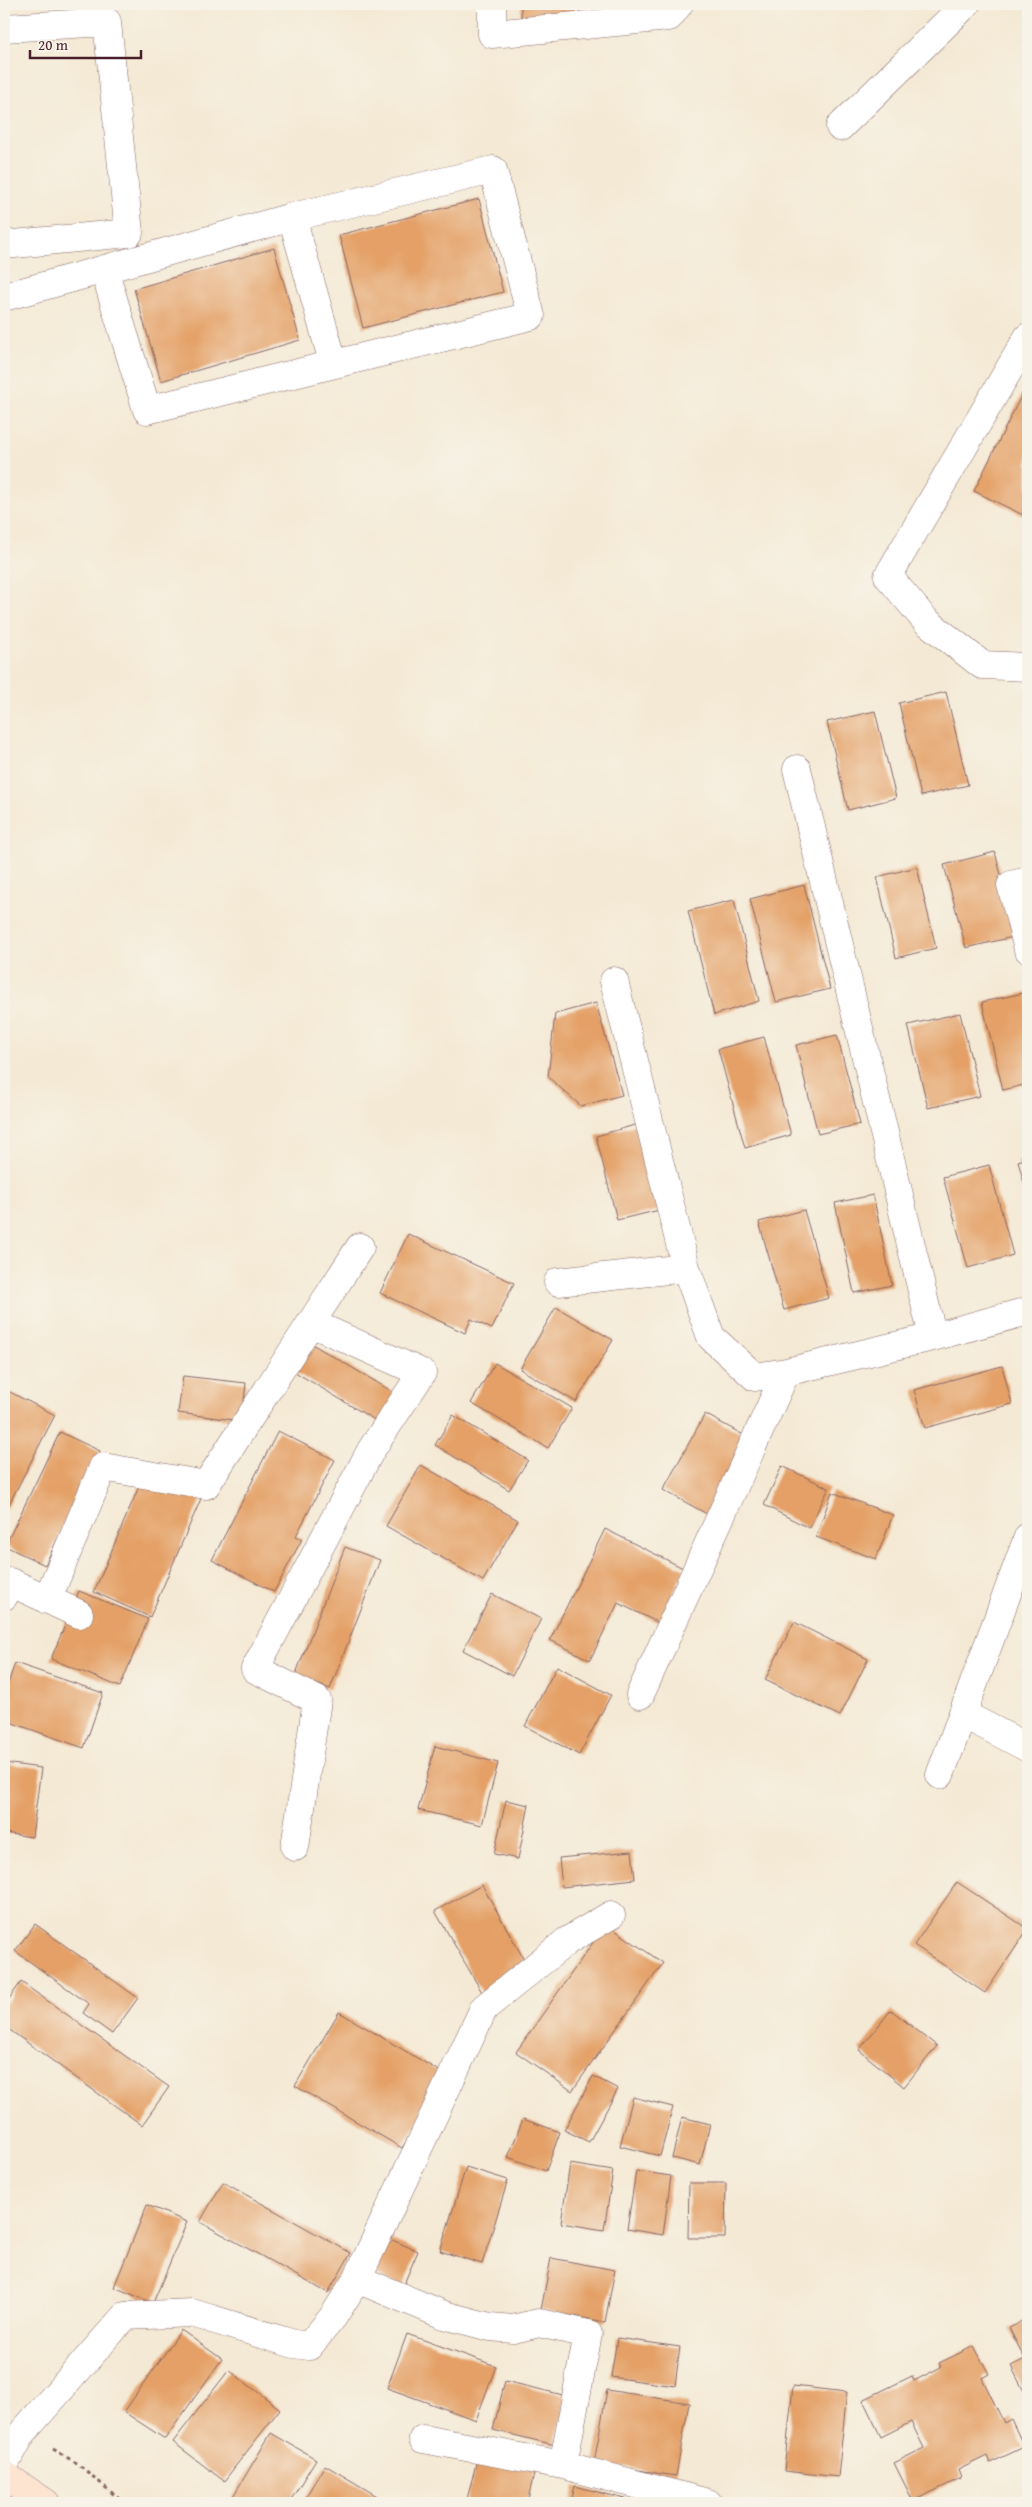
<svg xmlns="http://www.w3.org/2000/svg" width="1032" height="2507" font-family="'Gentium Book Plus',serif">
<style>
.building{fill:#e4a066}
.lines{fill:none;stroke-linecap:round;stroke-linejoin:round}
.minor-casing{stroke:#866666;stroke-width:29}
.secondary-casing{stroke:#866666;stroke-width:29}
.path{stroke:#866666;stroke-width:3;stroke-dasharray:4 4;stroke-linecap:butt}
.minor{stroke:#fff;stroke-width:28}
.secondary{stroke:#fde4d1;stroke-width:28}
</style>
<rect width="100%" height="100%" fill="#f7f3e8"/>
<filter id="ink" filterUnits="userSpaceOnUse"><feTurbulence type="fractalNoise" baseFrequency=".02" numOctaves="2"/><feDisplacementMap in="SourceGraphic" scale="10" xChannelSelector="R" yChannelSelector="G"/><feConvolveMatrix kernelMatrix="1 2 1 2 8 2 1 2 1" color-interpolation-filters="sRGB"/></filter>
<filter id="wash" filterUnits="userSpaceOnUse"><feTurbulence type="fractalNoise" baseFrequency=".0096" numOctaves="4" result="noise"/><feDisplacementMap in="SourceGraphic" scale="20" xChannelSelector="R" yChannelSelector="G"/><feGaussianBlur stdDeviation="1.12" result="paint"/><feColorMatrix in="noise" values="0 0 0 0 0 0 0 0 0 0 0 0 0 0 0 0 0 1.4 0 .05"/><feComposite in="paint" operator="in"/></filter>
<g filter="url(#wash)">
<rect width="100%" height="100%" fill="#f4e9d4"/>
<g id="blocks">
<path class="building" d="M521 4H638L639 15 521 18Z
M479 199 503 292 363 328 339 235Z
M274 248 300 340 161 381 134 289Z
M1028 382V503L1023 515 974 491Z
M946 692 968 785 921 796 899 703Z
M875 711 896 798 848 810 827 722Z
M995 852 1017 936 966 948 944 865Z
M917 867 936 948 896 958 877 877Z
M804 885 830 989 776 1002 750 899Z
M734 900 759 1001 714 1015 688 911Z
M1028 992V1084L1003 1090 982 1002Z
M596 1003 622 1095 581 1106 548 1077 555 1014Z
M960 1013 980 1096 928 1108 908 1025Z
M837 1035 860 1124 818 1134 796 1045Z
M764 1037 791 1135 745 1148 718 1049Z
M642 1123 664 1209 617 1220 596 1136Z
M1028 1158V1198L1018 1161Z
M989 1165 1013 1255 968 1268 943 1177Z
M873 1195 892 1285 854 1293 835 1203Z
M804 1210 829 1298 784 1310 759 1222Z
M408 1234 514 1283 492 1329 471 1319 465 1333 380 1293Z
M556 1307 613 1340 576 1402 520 1369Z
M312 1344 400 1396 383 1425 295 1372Z
M495 1363 572 1408 548 1448 471 1403Z
M1002 1366 1012 1404 925 1428 914 1390Z
M183 1376 246 1383 242 1421 178 1413Z
M4 1389 55 1415 7 1508 4 1507Z
M705 1414 749 1438 707 1514 663 1490Z
M453 1415 528 1460 509 1490 435 1445Z
M278 1431 335 1460 296 1536 302 1539 274 1592 212 1560Z
M60 1432 100 1451 45 1565 5 1546Z
M421 1465 518 1520 483 1581 386 1526Z
M782 1466 829 1488 809 1528 764 1505Z
M143 1477 203 1494 150 1617 94 1592Z
M832 1492 893 1515 876 1559 816 1537Z
M605 1529 685 1569 659 1623 618 1603 590 1660 550 1640Z
M345 1547 380 1560 330 1689 295 1676Z
M79 1591 148 1619 120 1687 51 1659Z
M492 1594 541 1619 512 1676 463 1650Z
M794 1622 868 1659 840 1716 765 1680Z
M15 1663 103 1693 84 1748 4 1720V1696Z
M557 1666 611 1695 579 1755 525 1726Z
M435 1746 498 1763 482 1825 418 1810Z
M4 1763 41 1768 32 1837 4 1833Z
M506 1800 529 1805 518 1859 494 1854Z
M632 1851 635 1879 562 1887 559 1858Z
M957 1882 1028 1929 985 1993 914 1945Z
M482 1885 529 1968 483 1994 435 1911Z
M35 1924 138 1998 112 2034 83 2013 89 2004 15 1951Z
M606 1924 663 1963 572 2091 516 2052Z
M21 1982 169 2087 142 2125 4 2026V2006Z
M891 2010 937 2046 904 2087 859 2050Z
M339 2012 446 2075 402 2148 295 2086Z
M593 2076 618 2089 589 2142 564 2130Z
M633 2097 673 2107 660 2156 620 2146Z
M682 2117 710 2124 700 2165 672 2158Z
M523 2119 560 2132 546 2171 508 2157Z
M570 2164 613 2171 604 2230 561 2223Z
M466 2167 508 2180 482 2264 440 2251Z
M636 2171 671 2176 663 2235 627 2229Z
M223 2182 351 2253 328 2293 200 2222Z
M689 2183H726L725 2238H688Z
M147 2205 187 2222 153 2303 114 2287Z
M385 2237 418 2251 403 2286 370 2272Z
M551 2258 615 2270 605 2322 541 2310Z
M1028 2319V2399L1011 2366 1025 2359 1009 2328Z
M181 2330 222 2359 165 2439 124 2412Z
M407 2334 496 2366 476 2420 387 2388Z
M617 2338 680 2347 675 2386 611 2377Z
M974 2346 989 2374 982 2378 1004 2423 1011 2419 1024 2447 990 2463 987 2456 958 2470 961 2478 913 2501 894 2463 924 2448 911 2422 881 2437 863 2400 912 2376 914 2381 941 2367 939 2363Z
M229 2370 280 2409 224 2481 173 2442Z
M505 2381 567 2396 555 2445 493 2430Z
M793 2386 847 2392 838 2477 784 2471Z
M607 2390 689 2403 676 2476 594 2463Z
M271 2433 316 2459 289 2503H229Z
M479 2452 536 2466 527 2503H466Z
M325 2465 377 2496 372 2503H302Z
M575 2486 641 2503H571Z"/>
</g>
</g>
<g filter="url(#ink)">
<use href="#blocks" fill-opacity="0" stroke="#866666" stroke-width="1"/>
<g class="lines">
<defs>
<path id="minor" d="M492 4V34L669 17 679 4
M4 28 107 22 129 233 4 245
M840 127 966 4
M292 217 333 362
M4 297 292 217 493 170 531 316 147 410 104 269
M1028 337 888 576 926 621 982 665 1028 667
M797 769 933 1337
M1028 881 1011 885 1028 949
M614 981 686 1268
M558 1282 686 1268 711 1337 755 1377 786 1372
M4 1596 10 1582 79 1614
M47 1600 103 1467 206 1485 360 1247
M640 1695 786 1372 933 1337 1028 1311
M963 1714 1028 1748
M940 1775 1028 1537
M295 1847 317 1700 255 1669 371 1450 422 1373 311 1323
M423 2439 563 2465 708 2503
M4 2465 23 2432 125 2316 192 2313 294 2344 309 2346 333 2317 357 2279
M563 2465 588 2334 539 2323 513 2329 490 2327 444 2315 357 2279 484 2008 567 1941 611 1915"/>
<path id="secondary" d="M4 2475 46 2503"/>
</defs>
<use href="#minor" class="minor-casing"/>
<use href="#secondary" class="secondary-casing"/>
<path class="path" d="M53 2449 78 2464 124 2503"/>
<use href="#minor" class="minor"/>
<use href="#secondary" class="secondary"/>
</g>
</g>
<rect width="1032" height="2507" fill="none" stroke="#f7f3e8" stroke-width="20"/>
<path d="M30 50v8h111v-8" fill="none" stroke="#4a1f2b" stroke-width="2.5"/>
<text x="38" y="50" font-size="15" fill="#4a1f2b" stroke="#f7f3e8" stroke-width="4" paint-order="stroke">20 m</text>
</svg>
